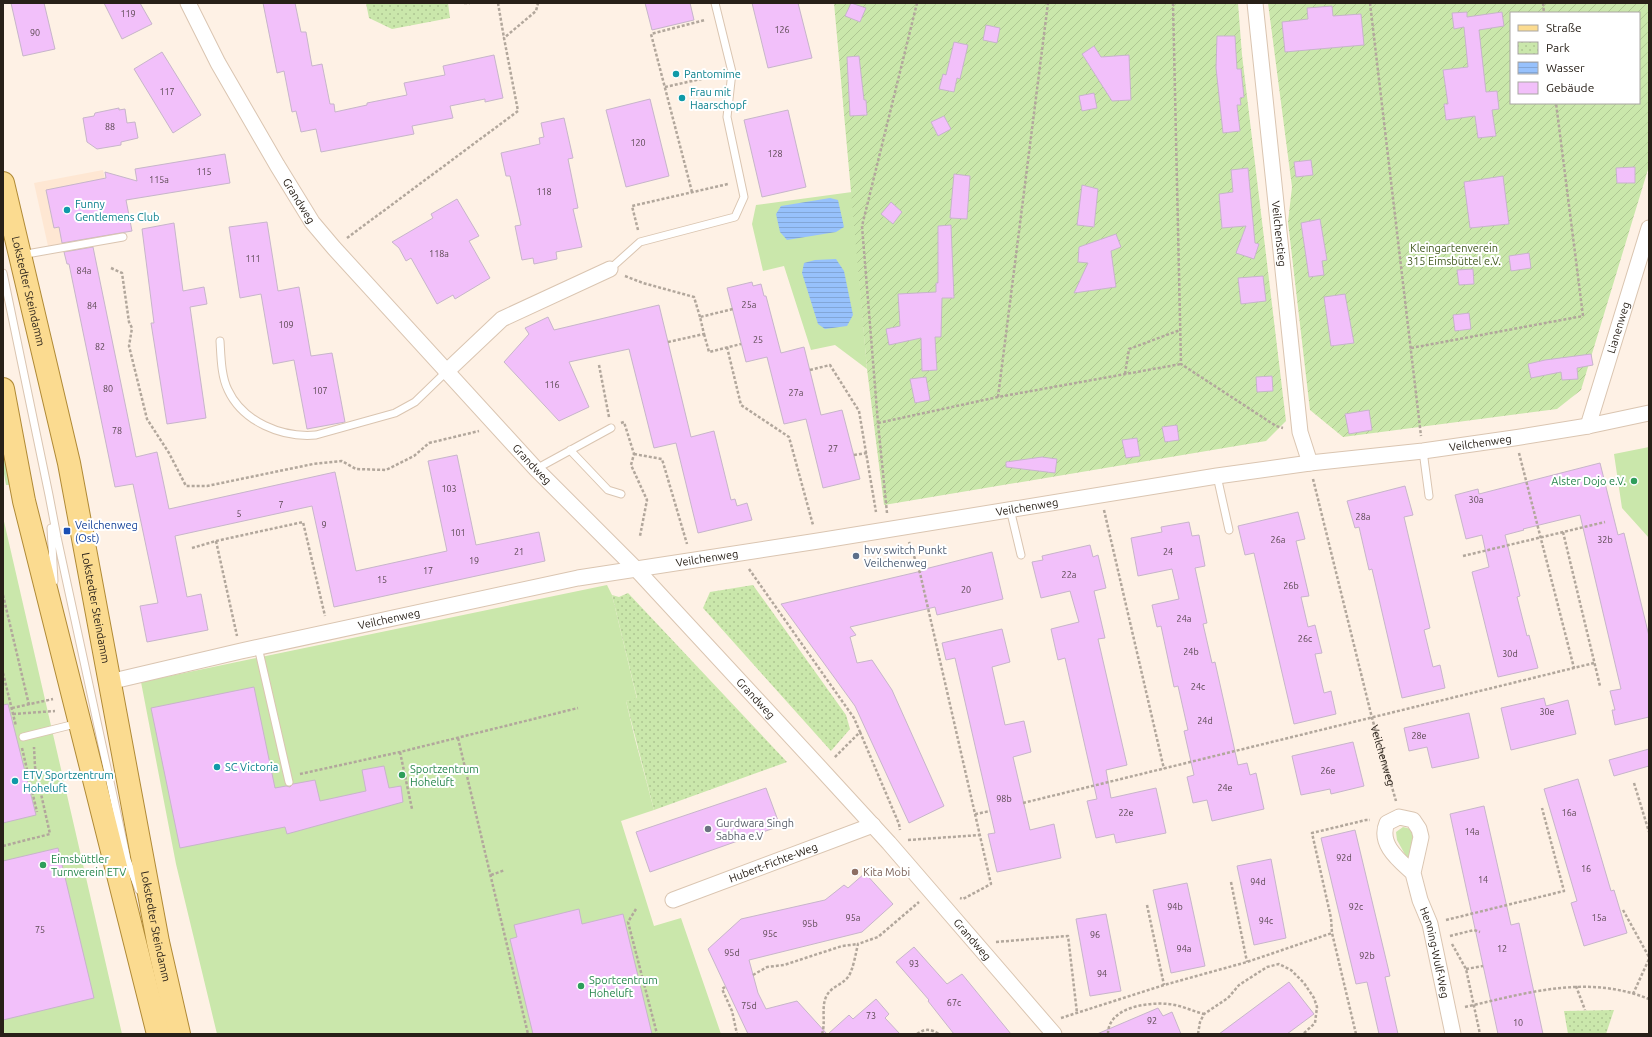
<svg xmlns="http://www.w3.org/2000/svg" width="1652" height="1037" font-family="Ubuntu,sans-serif">
<style>
.built{fill:#fee7d3}
.grass{fill:#cae7ab}
.park{fill:url(#park-dots)}
.garden{fill:url(#garden-furrows);fill-rule:evenodd}
.water{fill:url(#water-rules)}
.building{fill:#f2c0fa;stroke:#c7b5ca}
.lines{fill:none;stroke-linecap:round;stroke-linejoin:round}
.service-casing{stroke:#dac5b1;stroke-width:9}
.minor-casing{stroke:#dac5b1;stroke-width:17}
.primary-casing{stroke:#b08a36;stroke-width:24}
.path{stroke:#b2a79c;stroke-width:2.5;stroke-dasharray:3 2;stroke-linecap:butt}
.service{stroke:#fff;stroke-width:7}
.minor{stroke:#fff;stroke-width:15}
.primary{stroke:#fbdb90;stroke-width:22}
.culture-dot{fill:#0f9aa8;stroke:#fff;stroke-width:1.5}
.leisure-dot{fill:#2e9e5b;stroke:#fff;stroke-width:1.5}
.transit-dot{fill:#1a4fb4;stroke:#fff;stroke-width:1.5}
.service-dot{fill:#5c6f8a;stroke:#fff;stroke-width:1.5}
.worship-dot{fill:#6b7280;stroke:#fff;stroke-width:1.5}
.education-dot{fill:#8d6e63;stroke:#fff;stroke-width:1.5}
.labels{text-anchor:middle;stroke-width:4;stroke-linejoin:round;paint-order:stroke}
.number-label{font-size:9px;fill:#5a4850}
.culture-label{font-size:11px;fill:#0d838f;stroke:#fff;text-anchor:start}
.street-label{font-size:11px;fill:#282018;stroke:#fff}
.park-label{font-size:11px;fill:#445c22;stroke:#fff}
.leisure-label{font-size:11px;fill:#27864d;stroke:#fff;text-anchor:start}
.transit-label{font-size:11px;fill:#164399;stroke:#fff;text-anchor:start}
.service-label{font-size:11px;fill:#4e5e75;stroke:#fff;text-anchor:start}
.worship-label{font-size:11px;fill:#5b616d;stroke:#fff;text-anchor:start}
.education-label{font-size:11px;fill:#785e54;stroke:#fff;text-anchor:start}
</style>
<defs>
<pattern id="park-dots" width="8" height="8" patternUnits="userSpaceOnUse"><rect width="8" height="8" fill="#cae7ab"/><path d="M2 2h.1M6 6h.1" fill="none" stroke="#aec692" stroke-width="1.8" stroke-linecap="round"/></pattern>
<pattern id="garden-furrows" width="10" height="10" patternUnits="userSpaceOnUse"><rect width="10" height="10" fill="#cae7ab"/><path d="M-1 1l2-2M0 10L10 0M9 11l2-2" fill="none" stroke="#aec692"/></pattern>
<pattern id="water-rules" width="6" height="5" patternUnits="userSpaceOnUse"><rect width="6" height="5" fill="#97c1fc"/><path d="M0 2.5h6" fill="none" stroke="#82a6d7"/></pattern>
</defs>
<rect width="100%" height="100%" fill="#fef1e5"/>
<path class="built" d="M103 170 116 234 48 246 34 183Z"/>
<path class="grass" d="M852 192 867 369 835 345 811 350 784 266 763 271 752 224 756 205Z
M3 445 11 485H6L3 468Z
M1649 447V538L1622 508 1614 454Z
M3 517 122 1034H3Z
M607 585 612 595 637 699 626 701 635 739 654 810 621 821 654 926 681 918 721 1034H217L176 864 141 682Z
M1403 827 1411 829 1414 834 1410 858H1407L1397 840 1396 832Z"/>
<path class="park" d="M366 3H448L450 18 392 29 369 18Z
M753 585 846 715 850 729 831 751 703 608 710 592Z
M628 593 787 762 654 810 626 701 637 698 612 595 619 597Z
M1614 1010 1606 1034H1568L1564 1011Z"/>
<path class="garden" d="M834 3H1238L1242 55 1286 421 1266 441 884 505 867 369Z
M1268 3H1649V166L1581 390 1557 409 1343 437 1310 410 1288 222 1292 187ZM1511 13H1639V103H1511Z"/>
<path class="water" d="M830 198 838 200 844 227 836 232 787 240 780 232 776 214 781 206Z
M836 259 844 271 853 315 847 326 825 329 818 324 802 273 804 263 815 260Z"/>
<path class="building" d="M11 3H44L55 49 23 56Z
M104 3H140L152 24 122 39Z
M263 3H295L301 32H306L312 66 322 64 330 104H334L335 112 367 105V103L407 95 404 83 445 75 443 66 494 55 503 98 485 102V99L450 106 453 118 412 126 414 134 321 152 316 129 301 132 296 111 292 112 284 71 277 73Z
M645 3H690L694 20 652 30Z
M752 3H798L812 58 768 68Z
M851 3 866 8 860 22 845 16Z
M1332 6 1333 16 1361 14 1364 45 1285 52 1282 22 1308 19 1307 8Z
M1467 12V17L1502 12 1504 26 1479 30 1486 92 1497 91 1499 109 1492 110 1496 136 1478 138 1475 116 1446 120 1444 104H1448L1443 70 1468 67 1464 27 1454 29 1452 13Z
M986 25 1000 28 997 43 983 40Z
M1217 36H1235L1237 69H1241L1244 97 1240 98 1241 105H1237L1240 131 1223 133 1216 68Z
M954 42 968 45 960 79 957 78 954 92 939 89 943 74 946 75Z
M1094 46 1101 57 1129 55 1131 100 1112 101 1082 54Z
M162 52 201 115 173 133 134 69Z
M859 56 864 100H866L867 115 850 116 847 57Z
M1094 93 1097 108 1082 111 1079 96Z
M650 99 669 176 626 187 606 110Z
M119 108V110L125 109 127 123 135 122 138 138 121 142V145L97 149 87 142 83 118 94 116 95 113Z
M788 110 806 187 762 197 744 120Z
M944 116 951 129 938 136 931 122Z
M564 118 573 158 568 159 578 208 573 209 582 247 556 252 557 259 534 264 533 258 522 260 515 226 521 225 510 176H506L501 153 540 144 539 138 544 137 541 123Z
M225 154 230 183 126 200 132 231 62 243 59 227 54 228 46 190 106 178 105 172 137 181 135 169Z
M1311 160 1313 175 1296 177 1294 162Z
M1635 167V183H1617L1616 168Z
M1248 168 1255 243 1259 244 1254 259 1236 253 1246 226 1222 228 1219 194 1233 192 1231 170Z
M954 174 970 176 967 219 950 218Z
M1503 176 1509 224 1470 228 1464 182Z
M1082 185 1098 189 1094 227 1077 225Z
M457 199 479 236 469 241 490 278 455 299 453 295 437 304 411 258 406 261 399 248 392 242 433 218 431 214Z
M891 202 902 212 893 224 881 214Z
M1320 219 1327 260 1322 261 1324 275 1309 277 1301 223Z
M267 222 278 291 299 287 311 356 332 353 345 422 307 429 294 360 273 364 261 294 240 298 229 227Z
M174 223 183 291 204 287 207 304 190 307 206 418 167 424 151 323H154L142 229Z
M951 225 954 298H942L941 337H935L937 370 922 371 921 338 889 345 886 329 900 326 898 294 936 292V283H938V226Z
M1116 234 1121 247 1111 251 1116 287 1074 293 1088 263 1078 262 1079 247Z
M93 247 136 457 157 452 169 509 335 472 356 571 447 551 428 461 457 455 476 545 539 532 545 561 334 607 312 506 175 536 187 597 201 594 208 630 147 642 140 606 158 603 133 484 115 487 69 264H67L64 252Z
M1529 253 1531 268 1511 271 1509 256Z
M1473 269 1474 284 1459 285 1457 270Z
M1263 276 1266 301 1241 304 1238 278Z
M752 282 753 286 761 284 764 296H766L781 353 804 347 821 415 842 410 860 479 823 488 806 419 784 424 767 357 746 362 727 288Z
M1345 294 1354 343 1331 346 1324 297Z
M659 305 691 437 714 431 731 500 735 499 737 506 747 503 752 520 698 533 676 443 654 448 629 349 569 362 589 407 559 421 504 362 529 334 525 328 548 317 554 330Z
M1469 313 1471 329 1455 331 1453 315Z
M1591 354 1593 365 1577 368 1578 379 1562 380 1561 372 1531 378 1528 364 1545 360Z
M1272 376 1273 391 1257 392 1256 377Z
M926 377 930 400 915 403 910 379Z
M1369 410 1372 430 1349 434 1345 414Z
M1177 425 1179 440 1165 442 1162 427Z
M1137 438 1140 456 1126 458 1122 440Z
M1042 457 1057 459 1055 473 1006 467V462Z
M1600 463 1618 535 1624 533 1649 636V717L1615 725 1612 710H1615L1610 691 1621 689 1580 515 1523 529 1524 530 1505 535 1520 596 1517 597 1527 636 1529 635 1538 668 1498 677 1472 572 1489 567 1482 535 1466 539 1455 495 1478 489 1479 494Z
M1405 486 1413 515 1404 517 1430 628 1424 630 1433 667 1440 665 1445 688 1402 698 1372 569 1369 570 1359 527 1355 528 1347 501Z
M1298 512 1305 539 1296 541 1309 596 1301 597 1308 627 1315 625 1322 653 1315 654 1324 693 1331 691 1336 714 1294 724 1254 553 1245 555 1238 526Z
M1189 522 1192 536 1199 535 1205 566 1195 568 1207 623 1203 624 1212 663 1215 662 1238 765 1247 763 1250 775 1256 773 1264 809 1212 821 1207 800 1193 803 1187 777 1194 775 1184 731 1188 730 1178 686 1174 687 1161 626 1157 627 1152 605 1179 599 1172 569 1138 576 1131 538 1162 532 1161 527Z
M1090 545 1093 557 1098 555 1106 588 1094 591 1105 638 1098 639 1127 765 1106 770 1111 798 1156 788 1166 833 1116 843 1114 834 1096 838 1087 801 1097 799 1065 658 1058 660 1051 629 1079 622 1070 591 1041 598 1032 562 1043 560 1042 556Z
M992 552 1003 599 937 615 935 607 850 627 856 635 850 637 857 663 872 660 892 690 944 806 909 823 855 706 781 604 926 570 925 569Z
M1002 629 1010 662 992 667 1005 725 1024 721 1031 752 1013 757 1030 830 1054 824 1061 858 997 872 988 834 995 833 955 658 946 660 942 643Z
M254 687 275 788 286 786 290 787 293 784 315 780 320 801 366 791 362 770 384 766 389 788 401 786 403 802 287 834 285 827 180 848 151 708Z
M1544 698 1546 706 1568 700 1576 734 1511 750 1501 708Z
M8 704 36 815 3 823V705Z
M1469 713 1479 758 1432 768 1427 747 1409 751 1404 728Z
M1353 742 1364 786 1331 794 1330 789 1301 795 1292 756Z
M1649 749V766L1614 776 1609 760Z
M1578 779 1611 891 1614 890 1627 933 1584 946 1571 903 1577 901 1544 789Z
M766 788 780 826 650 872 636 832Z
M1484 806 1511 925 1519 923 1543 1034H1498L1450 814Z
M1355 830 1390 976 1385 977 1398 1034H1379L1367 982 1356 984 1321 838Z
M58 848 94 998 3 1020V861Z
M1271 859 1286 938 1254 945 1237 866Z
M865 873 893 904 862 932 749 960 758 993 766 1009 797 1001 827 1034H748L708 949 741 919 825 900 844 885 848 888Z
M1187 883 1205 966 1171 973 1153 890Z
M579 909 582 924 623 914 652 1034H533L510 939 517 937 514 925Z
M1106 914 1121 991 1090 996 1076 919Z
M914 947 947 984 962 974 1011 1034H954L928 1001 929 1000 896 962Z
M1289 982 1314 1014 1287 1034H1219Z
M876 999 889 1014 885 1018 900 1034H828L849 1015 853 1019Z
M1158 1008 1163 1016 1172 1012 1181 1034H1097Z"/>
<g class="lines">
<defs>
<path id="service" d="M21 255 123 237
M610 269 640 242 735 217 744 197 727 117 732 72 715 3
M3 273 49 495 57 537 127 860 139 890
M220 341C221 356 221 376 228 390 243 422 282 438 316 435L395 413 415 402 446 372
M570 450 608 490 621 494
M1423 451 1429 496
M536 469 611 428
M1217 476 1229 530
M1010 509 1021 555
M51 528 54 581
M258 647 289 782
M23 737 79 723"/>
<g id="minor">
<path id="s2" d="M188 3 218 63 277 165 312 222 334 248 536 469 637 570 822 770 889 843 1054 1034"/>
<path id="s3" d="M1255 3 1300 432 1310 463"/>
<path d="M446 372 502 319 610 269"/>
<path id="s4" d="M1588 426 1649 228"/>
<path id="s5" d="M109 682 241 651 578 578 818 541 1217 476 1310 463 1423 451 1514 438 1588 426 1649 413"/>
<path id="s6" d="M1413 873C1399 860 1378 844 1387 823L1399 817 1413 820 1419 829 1421 837 1413 873 1420 900 1430 924 1453 1034"/>
<path id="s7" d="M673 900 873 825"/>
</g>
<g id="primary">
<path id="s8" d="M3 183 69 463 158 942 179 1034"/>
<path d="M3 389 24 501 158 1034"/>
</g>
</defs>
<use href="#service" class="service-casing"/>
<use href="#minor" class="minor-casing"/>
<use href="#primary" class="primary-casing"/>
<g class="path">
<path d="M464 3H470"/>
<path d="M498 3 504 38"/>
<path d="M1173 3 1181 364 1276 426 1283 428"/>
<path d="M1370 3 1421 436"/>
<path d="M1543 3 1544 13"/>
<path d="M665 87 719 75"/>
<path d="M692 192 651 34 705 20"/>
<path d="M638 230 632 206 728 184"/>
<path d="M347 238 518 111 504 38 536 11 538 3"/>
<path d="M111 268 122 273 129 322 132 328 129 346 147 419 169 453 186 486H207L313 464 342 461 356 469 386 470 414 456 429 443 479 431"/>
<path d="M625 276 643 283 694 297 700 317"/>
<path d="M704 334 709 352 741 344"/>
<path d="M668 342 704 334 700 317 733 309"/>
<path d="M727 347 741 405 789 437 813 525"/>
<path d="M1411 348 1583 316 1556 103"/>
<path d="M599 365 609 417"/>
<path d="M810 370 830 365 859 411 876 512"/>
<path d="M1125 374 1129 349 1180 330"/>
<path d="M998 397 1048 3"/>
<path d="M621 423 624 422 634 454 631 465 647 500 640 536"/>
<path d="M878 423 998 397 1181 364"/>
<path d="M1519 453 1574 668"/>
<path d="M634 454 662 459 687 544"/>
<path d="M854 455 867 453"/>
<path id="s1" d="M1313 479 1372 718 1396 801"/>
<path d="M1104 510 1164 769"/>
<path d="M887 513 878 423 862 226 917 3"/>
<path d="M1563 532 1600 686"/>
<path d="M216 541 237 636"/>
<path d="M909 542 920 573 991 884 963 899 960 898"/>
<path d="M192 548 216 541 303 522 325 616"/>
<path d="M1463 556 1605 522"/>
<path d="M749 569 854 718 860 732 834 758"/>
<path d="M3 595 29 705"/>
<path d="M3 673 16 726"/>
<path d="M12 708 53 699"/>
<path d="M13 714 55 711"/>
<path d="M860 732 899 824 900 830"/>
<path d="M458 738 528 1034"/>
<path d="M22 748 37 812"/>
<path d="M400 752 412 809"/>
<path d="M300 774 400 752 578 708"/>
<path d="M1634 783 1649 832"/>
<path d="M1023 803 1594 663"/>
<path d="M976 815V814L990 811"/>
<path d="M908 840 980 835"/>
<path d="M3 846 50 834 35 767 34 747"/>
<path d="M491 875 505 870"/>
<path d="M1231 882 1247 962"/>
<path d="M1147 905 1164 985"/>
<path d="M636 909 628 922 657 1034"/>
<path d="M1623 910 1649 957"/>
<path d="M1446 920 1564 891 1542 808"/>
<path d="M1450 936 1474 930 1480 932"/>
<path d="M996 942 1068 936 1077 1013"/>
<path d="M1452 944 1466 969 1480 1034"/>
<path d="M1466 969 1483 966"/>
<path d="M753 975 767 967 784 965 842 946 858 944"/>
<path d="M1576 986 1585 1010"/>
<path d="M725 987 722 989 732 1011 737 1034"/>
<path d="M1633 994 1649 959"/>
<path d="M1465 1007C1527 993 1587 974 1649 999"/>
<path d="M1061 1018 1164 985 1247 962 1332 933"/>
<path d="M822 1034C826 1023 821 1008 826 997 831 986 841 986 848 977 853 971 856 952 858 944L878 937 919 902"/>
<path d="M917 1034C925 1028 931 1029 939 1034"/>
<path d="M1108 1034C1108 1007 1148 1002 1168 1004 1181 1005 1192 1011 1204 1014"/>
<path d="M1198 1034 1200 1022 1204 1014 1228 998 1239 985 1267 967 1279 964 1291 970 1304 983 1314 998 1317 1007 1315 1023 1303 1034"/>
<path d="M1356 1034 1332 933 1331 918 1312 833 1366 820H1370"/>
</g>
<use href="#service" class="service"/>
<use href="#minor" class="minor"/>
<use href="#primary" class="primary"/>
</g>
<g class="culture-dot">
<circle cx="676" cy="74" r="4"/>
<circle cx="682" cy="98" r="4"/>
<circle cx="67" cy="210" r="4"/>
<circle cx="217" cy="767" r="4"/>
<circle cx="15" cy="781" r="4"/>
</g>
<g class="leisure-dot">
<circle cx="1634" cy="481" r="4"/>
<circle cx="402" cy="775" r="4"/>
<circle cx="43" cy="865" r="4"/>
<circle cx="581" cy="986" r="4"/>
</g>
<rect class="transit-dot" x="63" y="527" width="8" height="8" rx="2"/>
<circle class="service-dot" cx="856" cy="556" r="4"/>
<circle class="worship-dot" cx="708" cy="829" r="4"/>
<circle class="education-dot" cx="855" cy="872" r="4"/>
<g class="labels">
<g class="number-label">
<text x="128" y="17">119</text>
<text x="782" y="33">126</text>
<text x="35" y="36">90</text>
<text x="167" y="95">117</text>
<text x="110" y="130">88</text>
<text x="638" y="146">120</text>
<text x="775" y="157">128</text>
<text x="204" y="175">115</text>
<text x="159" y="183">115a</text>
<text x="544" y="195">118</text>
<text x="439" y="257">118a</text>
<text x="253" y="262">111</text>
<text x="84" y="274">84a</text>
<text x="749" y="308">25a</text>
<text x="92" y="309">84</text>
<text x="286" y="328">109</text>
<text x="758" y="343">25</text>
<text x="100" y="350">82</text>
<text x="552" y="388">116</text>
<text x="108" y="392">80</text>
<text x="320" y="394">107</text>
<text x="796" y="396">27a</text>
<text x="117" y="434">78</text>
<text x="833" y="452">27</text>
<text x="449" y="492">103</text>
<text x="1476" y="503">30a</text>
<text x="281" y="508">7</text>
<text x="239" y="517">5</text>
<text x="1363" y="520">28a</text>
<text x="324" y="528">9</text>
<text x="458" y="536">101</text>
<text x="1278" y="543">26a</text>
<text x="1605" y="543">32b</text>
<text x="519" y="555">21</text>
<text x="1168" y="555">24</text>
<text x="474" y="564">19</text>
<text x="428" y="574">17</text>
<text x="1069" y="578">22a</text>
<text x="382" y="583">15</text>
<text x="1291" y="589">26b</text>
<text x="966" y="593">20</text>
<text x="1184" y="622">24a</text>
<text x="1305" y="642">26c</text>
<text x="1191" y="655">24b</text>
<text x="1510" y="657">30d</text>
<text x="1198" y="690">24c</text>
<text x="1547" y="715">30e</text>
<text x="1205" y="724">24d</text>
<text x="1419" y="739">28e</text>
<text x="1328" y="774">26e</text>
<text x="1225" y="791">24e</text>
<text x="1004" y="802">98b</text>
<text x="1126" y="816">22e</text>
<text x="1569" y="816">16a</text>
<text x="1472" y="835">14a</text>
<text x="1344" y="861">92d</text>
<text x="1586" y="872">16</text>
<text x="1483" y="883">14</text>
<text x="1258" y="885">94d</text>
<text x="1175" y="910">94b</text>
<text x="1356" y="910">92c</text>
<text x="853" y="921">95a</text>
<text x="1599" y="921">15a</text>
<text x="1266" y="924">94c</text>
<text x="810" y="927">95b</text>
<text x="40" y="933">75</text>
<text x="770" y="937">95c</text>
<text x="1095" y="938">96</text>
<text x="1184" y="952">94a</text>
<text x="1502" y="952">12</text>
<text x="732" y="956">95d</text>
<text x="1367" y="959">92b</text>
<text x="914" y="967">93</text>
<text x="1102" y="977">94</text>
<text x="954" y="1006">67c</text>
<text x="749" y="1009">75d</text>
<text x="871" y="1019">73</text>
<text x="1152" y="1024">92</text>
<text x="1518" y="1026">10</text>
</g>
<g class="culture-label">
<text x="684" y="78">Pantomime</text>
<text x="690" y="96">Frau mit<tspan x="690" dy="13">Haarschopf</tspan></text>
<text x="75" y="208">Funny<tspan x="75" dy="13">Gentlemens Club</tspan></text>
<text x="225" y="771">SC Victoria</text>
<text x="23" y="779">ETV Sportzentrum<tspan x="23" dy="13">Hoheluft</tspan></text>
</g>
<g class="street-label">
<text dy="4" stroke="none"><textPath href="#s2" startOffset="227">Grandweg</textPath></text>
<text dy="4" stroke="none"><textPath href="#s3" startOffset="232">Veilchenstieg</textPath></text>
<text dy="4" stroke="none"><textPath href="#s8" startOffset="111">Lokstedter Steindamm</textPath></text>
<text dy="4" stroke="none"><textPath href="#s4" startOffset="103">Lianenweg</textPath></text>
<text dy="4" stroke="none"><textPath href="#s5" startOffset="1393">Veilchenweg</textPath></text>
<text dy="4" stroke="none"><textPath href="#s2" startOffset="579">Grandweg</textPath></text>
<text dy="4" stroke="none"><textPath href="#s5" startOffset="935">Veilchenweg</textPath></text>
<text dy="4" stroke="none"><textPath href="#s5" startOffset="611">Veilchenweg</textPath></text>
<text dy="4" stroke="none"><textPath href="#s8" startOffset="435">Lokstedter Steindamm</textPath></text>
<text dy="4" stroke="none"><textPath href="#s5" startOffset="287">Veilchenweg</textPath></text>
<text dy="4" stroke="none"><textPath href="#s2" startOffset="903">Grandweg</textPath></text>
<text dy="4" stroke="none"><textPath href="#s1" startOffset="285">Veilchenweg</textPath></text>
<text dy="4" stroke="none"><textPath href="#s7" startOffset="107">Hubert-Fichte-Weg</textPath></text>
<text dy="4" stroke="none"><textPath href="#s8" startOffset="759">Lokstedter Steindamm</textPath></text>
<text dy="4" stroke="none"><textPath href="#s2" startOffset="1227">Grandweg</textPath></text>
<text dy="4" stroke="none"><textPath href="#s6" startOffset="227">Henning-Wulf-Weg</textPath></text>
</g>
<g class="park-label">
<text x="1454" y="252">Kleingartenverein<tspan x="1454" dy="13">315 Eimsbüttel e.V.</tspan></text>
</g>
<g class="leisure-label">
<text x="1626" y="485" text-anchor="end">Alster Dojo e.V.</text>
<text x="410" y="773">Sportzentrum<tspan x="410" dy="13">Hoheluft</tspan></text>
<text x="51" y="863">Eimsbüttler<tspan x="51" dy="13">Turnverein ETV</tspan></text>
<text x="589" y="984">Sportcentrum<tspan x="589" dy="13">Hoheluft</tspan></text>
</g>
<g class="transit-label">
<text x="75" y="529">Veilchenweg<tspan x="75" dy="13">(Ost)</tspan></text>
</g>
<g class="service-label">
<text x="864" y="554">hvv switch Punkt<tspan x="864" dy="13">Veilchenweg</tspan></text>
</g>
<g class="worship-label">
<text x="716" y="827">Gurdwara Singh<tspan x="716" dy="13">Sabha e.V</tspan></text>
</g>
<g class="education-label">
<text x="863" y="876">Kita Mobi</text>
</g>
</g>
<rect width="1652" height="1037" fill="none" stroke="#282018" stroke-width="8"/>
<rect x="1510" y="12" width="130" height="92" fill="#ffffff" stroke="#a9a6a3"/>
<rect x="1518" y="25" width="20" height="6" fill="#fbdb90" stroke="#a9a6a3"/>
<text x="1546" y="32" font-size="12" fill="#282018">Straße</text>
<rect x="1518" y="42" width="20" height="12" fill="url(#park-dots)" stroke="#a9a6a3"/>
<text x="1546" y="52" font-size="12" fill="#282018">Park</text>
<rect x="1518" y="62" width="20" height="12" fill="url(#water-rules)" stroke="#a9a6a3"/>
<text x="1546" y="72" font-size="12" fill="#282018">Wasser</text>
<rect x="1518" y="82" width="20" height="12" fill="#f2c0fa" stroke="#a9a6a3"/>
<text x="1546" y="92" font-size="12" fill="#282018">Gebäude</text>
</svg>
